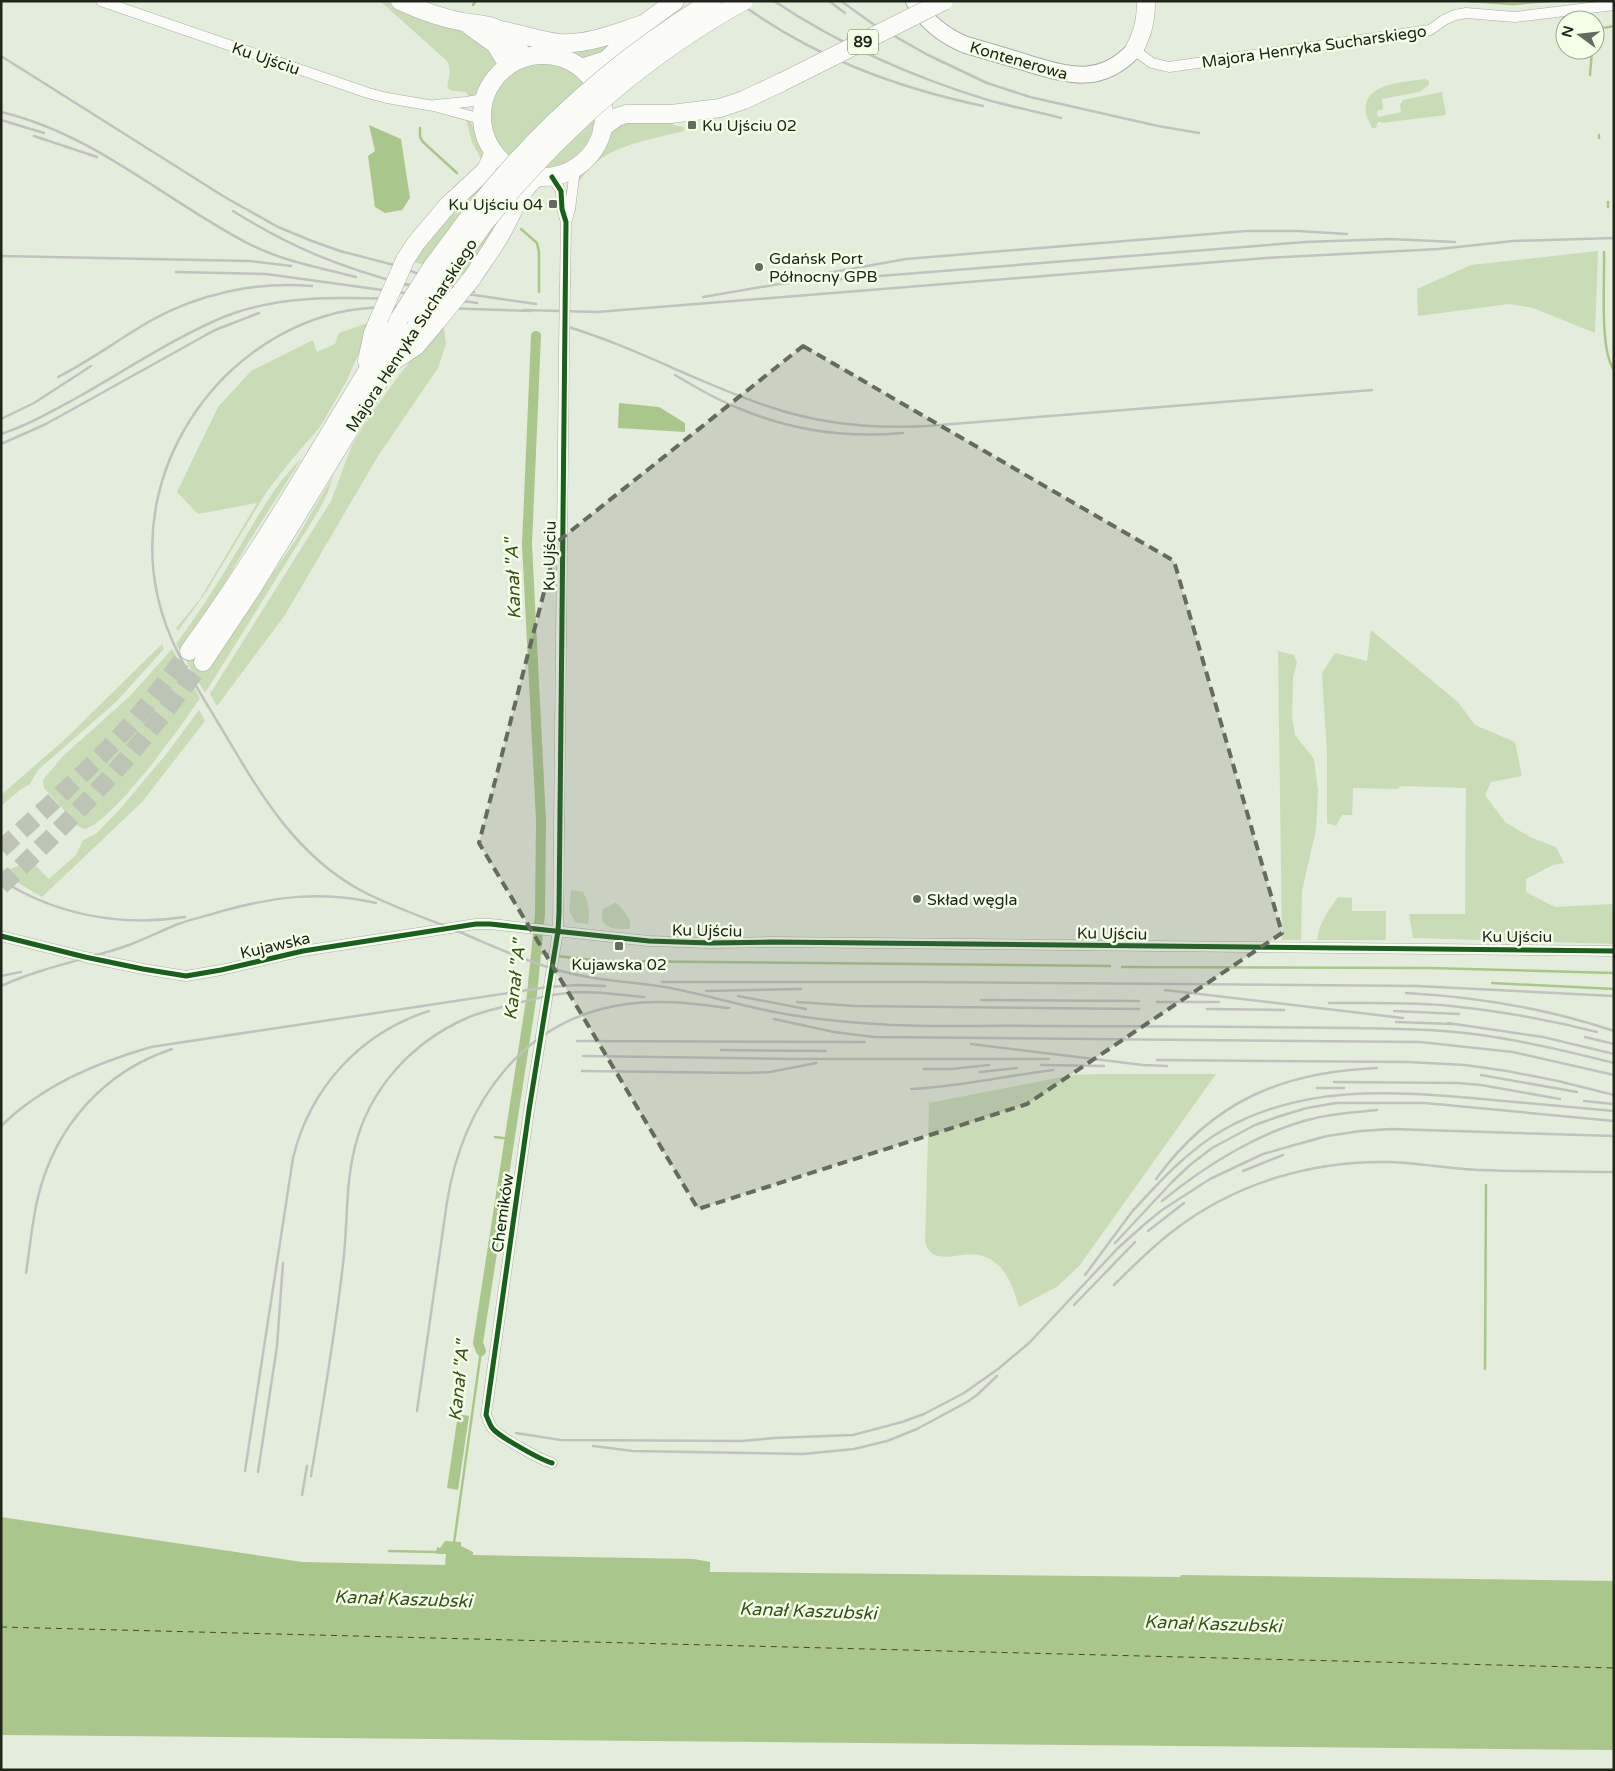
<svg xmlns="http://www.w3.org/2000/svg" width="1615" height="1771" font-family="'Varela Round',sans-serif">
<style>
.green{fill:#cadbb8}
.water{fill:#abc68d}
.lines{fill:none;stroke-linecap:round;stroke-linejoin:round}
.stream{stroke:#abc68d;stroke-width:2.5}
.canal{stroke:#abc68d;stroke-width:10}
.ferry{stroke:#39501b;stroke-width:1;stroke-dasharray:6 5;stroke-linecap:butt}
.trunk-tunnel{stroke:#bdc4b5;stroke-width:18;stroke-dasharray:18 9;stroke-linecap:butt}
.minor-casing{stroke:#a8aea2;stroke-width:11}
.primary-casing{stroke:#a8aea2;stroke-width:18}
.trunk-casing{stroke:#a8aea2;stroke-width:19}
.minor{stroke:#fbfcfa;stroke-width:10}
.primary{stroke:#fbfcfa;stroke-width:16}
.trunk{stroke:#fbfcfa;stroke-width:18}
.rail{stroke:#c0c2be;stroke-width:2.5}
.minor-bridge-casing{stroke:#a8aea2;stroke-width:11;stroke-linecap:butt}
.trunk-bridge-casing{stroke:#a8aea2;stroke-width:19;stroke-linecap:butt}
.minor-bridge{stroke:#fbfcfa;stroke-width:10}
.trunk-bridge{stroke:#fbfcfa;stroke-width:18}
.cycleway-casing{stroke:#f3ffe7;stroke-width:8}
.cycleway{stroke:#1b5e20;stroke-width:5}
.marked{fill:#656b5e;fill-opacity:0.2;stroke:#656b5e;stroke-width:4;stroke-dasharray:10 6;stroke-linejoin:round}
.poi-dot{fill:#656b5e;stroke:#f3ffe7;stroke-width:2}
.labels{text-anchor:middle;stroke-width:5;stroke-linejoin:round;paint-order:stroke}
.shield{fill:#f3ffe7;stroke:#5f6658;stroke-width:1}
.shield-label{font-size:15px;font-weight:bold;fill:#20251a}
.street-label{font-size:16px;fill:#20251a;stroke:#f3ffe7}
.poi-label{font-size:16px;fill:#20251a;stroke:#f3ffe7;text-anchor:start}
.water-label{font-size:18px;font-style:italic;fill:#39501b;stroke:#f3ffe7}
</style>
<rect width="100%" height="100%" fill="#e4ecdc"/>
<path class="green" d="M380 1H387L404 10 479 35 497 62 480 91 470 98 466 92C432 91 457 82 447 61Z
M626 33 608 52 581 59 554 50 527 48 512 36Z
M543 63C561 64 573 72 585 84L509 158C473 120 490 67 543 63Z
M1425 79 1429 81V85L1419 92 1382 99 1383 109 1377 111 1378 117 1401 112 1400 105 1403 100 1442 92 1446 115 1382 123 1381 122H1378L1376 128H1372C1370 123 1367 118 1366 113 1360 83 1406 82 1425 79Z
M596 114C593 144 572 170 539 169Z
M466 119C479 126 485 151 484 165L472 142Z
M646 120 673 123V125L684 127V131C642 142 599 145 576 187L579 174 595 158 608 133 618 123Z
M491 179 425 265 410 261 422 243 482 180Z
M515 196 466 276 456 273Z
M1598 251 1595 333 1533 308 1509 304 1418 316 1417 289 1471 265Z
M443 320 446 344 438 368 378 456 285 615 217 706 210 694 331 501 352 445 374 410 397 378Z
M373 321 346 382 320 427 293 458 267 491 206 592 178 631 176 628 200 599 257 503 198 514 177 492 218 407 251 371 313 340 317 352 335 344 339 333Z
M302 458 248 543 218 596 183 647 209 666 295 541 333 476 328 492 319 510 205 693 176 644C199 613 219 581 239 548 257 518 276 482 302 458Z
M1371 630 1458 702 1475 725 1515 742 1522 776 1491 782 1485 795 1505 822 1532 838 1556 847 1564 863 1553 865 1526 879V892L1555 907 1614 904V944L1413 938 1409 914H1465L1466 788 1401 786 1398 789 1353 788 1352 815H1342L1336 826 1327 823V755L1322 673 1335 653 1367 661Z
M162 644 164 649 116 702 38 770 30 784 20 790 1 806V795L64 740Z
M172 649 200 698C181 727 114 820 85 829L79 827 44 788 43 780 63 756 130 696Z
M1278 651 1294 655 1297 663 1293 677 1292 716 1295 735 1314 759 1318 791 1316 830 1302 891 1301 940H1282Z
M199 710 205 721 142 802 42 897 1 873V869C13 871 19 866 28 858L49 879 76 855 83 840 97 833 120 809 168 752Z
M571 890 583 892C589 903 590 912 588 924L575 922 569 911Z
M1338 897 1352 898V911H1386V940H1317C1319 923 1328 911 1338 897Z
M615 902 621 907 630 920V929C618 929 608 930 602 920L603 909 613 904Z
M1097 1074H1216L1080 1265 1058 1286 1019 1307C1013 1286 1005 1263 983 1256 963 1249 932 1269 925 1242L929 1103 1072 1075Z"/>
<path class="water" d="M369 125 401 139 410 198 402 210 385 213 375 207 368 156 375 151Z
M619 403 659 407 685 423V432L618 428Z
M458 1414 469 1416 458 1490 447 1488Z
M1 1517 302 1562 445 1565 446 1554H436L437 1547 440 1548 445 1541 461 1542V1546L473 1552V1555L694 1559 710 1562V1572L1180 1577 1181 1575 1614 1581V1750L1 1735Z"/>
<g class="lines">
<path class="stream" d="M1468 1 1513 4 1550 1
M473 5 476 1
M1595 36 1597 29 1614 26
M1590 75 1592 50
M420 128V137L423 142 457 173
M1599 135V138
M1608 207V202
M521 229 537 243 539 252V292
M1604 252C1605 280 1599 349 1614 370
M537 952 552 955
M557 956 600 961 1110 966
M1122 967 1429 968 1614 973
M1492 983 1614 989
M495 1137 510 1139
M1485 1369 1486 1185
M454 1543 481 1351
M389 1551 436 1552"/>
<path class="canal" d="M481 1351 478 1343 532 994 540 914 541 821 527 544 536 336"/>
<path class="ferry" d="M1 1627 1614 1668"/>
<path class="trunk-tunnel" d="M1 849C42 812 83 775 121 735 145 709 167 680 189 651
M1 886C50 839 99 792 142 740 163 715 183 688 203 662"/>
<defs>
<path id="minor" d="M101 1 368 93 387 98 434 106 481 119
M1134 50 1152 63 1169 67 1430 30 1444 20 1455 15 1466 13 1515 17 1614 5
M435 105 466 102 484 99
M552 177 561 191 562 209 566 222 565 287
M566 222 570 209 575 169
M1 936 85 957 143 969 186 976 221 970 303 951 476 924H490L649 941 710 943 773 942 1614 951
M552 1463C541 1460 500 1437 493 1429 490 1426 488 1419 486 1415L529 1110 558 931 564 350"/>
<path id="primary" d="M914 1C926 22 944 36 966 45 987 51 1008 57 1030 64 1070 76 1101 85 1134 50"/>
<path id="trunk" d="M400 1C420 10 442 18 463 22 475 24 490 24 501 31 510 38 517 48 525 57
M471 27 495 44 508 65
M499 30C520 33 540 41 560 43 589 45 617 32 644 24
M1134 50C1143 33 1146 20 1146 1
M482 116a61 61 0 1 1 122 0a61 61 0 1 1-122 0Z
M581 68 606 60 644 24 675 1
M602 128 617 117 626 114H671L720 108 744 100 782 82
M405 260 416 243 448 205 486 170 494 152
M432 267 470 216
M449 272 483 225
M472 278C482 263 493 248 502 232 513 213 519 191 537 177
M395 360 416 346 438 320
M367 361 373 333 379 319
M189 651C266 546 330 430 399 319
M203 662 251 590 417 319"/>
</defs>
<use href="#minor" class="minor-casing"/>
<use href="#primary" class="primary-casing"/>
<use href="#trunk" class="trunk-casing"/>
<use href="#minor" class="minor"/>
<use href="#primary" class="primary"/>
<use href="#trunk" class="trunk"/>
<path class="rail" d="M737 1C811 56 894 87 983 106
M774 1C840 45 915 78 991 101 1014 107 1038 112 1061 118
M829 1 845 13
M841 1 873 24 928 55 987 83 1030 97 1158 126 1199 133
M1 56 223 196 278 227 312 241 340 251 398 266 439 282 474 292
M1 112C95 134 167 202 251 245 283 261 321 268 356 277
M1 120 44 133
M34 136 97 157
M233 211C292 248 340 267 407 285
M1 256 249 261 291 266
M176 272 266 274 477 303
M822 274 906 259 1246 231H1298L1347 234
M401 283 425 288
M467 294 536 304
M703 297 779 284 1305 242 1390 239 1455 242
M524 310 597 312 1266 258 1439 249 1513 241 1614 238
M531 311C501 310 472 309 443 308 407 306 371 305 336 313 213 344 129 473 158 598 168 643 193 681 217 721 256 786 291 852 360 890 388 905 420 916 450 928 489 944 528 963 569 973 600 981 633 982 665 987 704 994 741 1006 780 1013 811 1019 845 1022 877 1024 928 1028 982 1025 1033 1026 1141 1026 1248 1027 1356 1028 1402 1029 1448 1029 1494 1037 1534 1043 1574 1053 1614 1063
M565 326C636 347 700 384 770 407 820 424 874 429 927 426L1372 390
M675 375C697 388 719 401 743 410 794 431 849 438 903 433
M58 377C90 361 119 339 150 321 198 294 257 281 312 286
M1 419 34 403 91 366
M1 434C29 425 54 410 80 396 126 370 177 336 226 316 281 295 337 297 395 299
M1 444 46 424 215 330 259 313
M1 880C56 915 121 927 185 917
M1 976 21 972
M662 982H922L1417 986 1614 996
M1 986C42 967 86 960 129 945 145 939 161 931 178 924 192 919 207 916 222 911 273 897 323 890 376 903
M1165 990 1403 1018
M706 991 801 989
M1406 993C1477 997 1546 1008 1614 1031
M738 996 806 1009
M981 1000 1139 1001
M797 1002 855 1006 1139 1009
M1157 1002H1219
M1329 1003C1367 1003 1404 1002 1441 1005 1494 1010 1546 1019 1597 1032
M1207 1009 1284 1010
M1394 1011 1459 1014
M774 1019 834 1032 874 1037 1420 1042 1513 1052 1614 1075
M1396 1022 1453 1024
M1448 1023 1543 1037 1614 1054
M1585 1037 1614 1044
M577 1041 865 1042
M971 1044 1143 1065 1167 1066
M721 1050 826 1051
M583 1056 790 1059H1049
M1157 1060 1408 1062 1465 1065 1507 1071 1558 1081 1614 1095
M1041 1065 1104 1066
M924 1069H951L989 1065
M582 1071 746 1073 770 1072 816 1063
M980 1072 1017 1068
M1481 1075 1577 1092
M1334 1082 1458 1083 1481 1085 1560 1099
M1317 1088H1344
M911 1089C959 1087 1005 1076 1053 1070
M1584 1101 1614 1104
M1 1126C43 1085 96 1063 151 1047L548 987 577 985 605 986
M1243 1171 1283 1155
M1156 1179C1213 1101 1282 1072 1377 1068
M1162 1201C1206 1165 1263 1129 1320 1117 1338 1113 1358 1112 1377 1110
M1130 1214C1158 1183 1187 1151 1223 1130 1303 1084 1393 1091 1482 1099 1526 1103 1570 1107 1614 1111
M1148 1231 1184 1203
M1115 1243 1172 1182 1190 1165 1212 1148 1255 1125 1277 1117 1307 1108 1336 1103H1425L1614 1121
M26 1273C30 1247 32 1222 38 1197 55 1127 103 1072 172 1049
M1085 1275 1134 1209
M1114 1285C1133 1266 1152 1247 1173 1231 1235 1183 1313 1160 1390 1162 1420 1163 1450 1169 1481 1170 1525 1172 1569 1171 1614 1172
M1074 1305 1135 1242
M417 1411 447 1202C463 1104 522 1018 627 1004 661 999 695 1004 729 1008
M516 1433 561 1440 742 1441 774 1438 853 1435 902 1422 924 1414 964 1393 998 1369 1029 1343 1118 1248 1146 1223 1162 1210 1210 1179 1263 1154 1298 1144 1327 1136 1361 1131 1391 1129 1614 1136
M593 1446 633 1451 803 1454 854 1449 887 1441 917 1429 967 1402 977 1395 997 1376
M245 1471 293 1158C310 1088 360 1033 429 1011
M258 1472 277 1346 283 1263
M311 1476C323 1405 335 1335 343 1264 348 1225 345 1185 355 1147 369 1089 412 1042 467 1018 480 1012 496 1009 510 1005 533 999 556 993 580 992 601 992 623 995 644 997
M302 1495 307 1466"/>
<defs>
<path id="minor-bridge" d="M564 350 565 287"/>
<path id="trunk-bridge" d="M782 82 944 1
M470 216C537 130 618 58 712 1
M483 225C555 135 642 57 744 1
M379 319 405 260
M399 319 432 267
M417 319 449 272
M438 320 472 278"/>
</defs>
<use href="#minor-bridge" class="minor-bridge-casing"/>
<use href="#trunk-bridge" class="trunk-bridge-casing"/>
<use href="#minor-bridge" class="minor-bridge"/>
<use href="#trunk-bridge" class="trunk-bridge"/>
<defs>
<path id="cycleway" d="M552 177 561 191 562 209 566 222 559 913 558 931 529 1110 486 1415C488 1419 490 1426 493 1429 500 1437 541 1460 552 1463
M1 936 85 957 143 969 186 976 221 970 303 951 476 924H490L649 941 710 943 773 942 1614 951"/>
</defs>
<use href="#cycleway" class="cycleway-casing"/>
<use href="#cycleway" class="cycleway"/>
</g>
<path class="marked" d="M803 346 1174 561 1282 933 1027 1104 698 1209 479 843 557 542Z"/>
<g class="poi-dot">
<rect x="687" y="120" width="10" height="10" rx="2.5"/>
<rect x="548" y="199" width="10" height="10" rx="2.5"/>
<circle cx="759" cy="267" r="5"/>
<circle cx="917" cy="899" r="5"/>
<rect x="614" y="941" width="10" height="10" rx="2.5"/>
</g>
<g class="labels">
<rect class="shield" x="848" y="29.5" width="30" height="25" rx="4"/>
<g class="shield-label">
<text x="863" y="47">89</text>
</g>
<g class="street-label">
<text transform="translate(1314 46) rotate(-8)" y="6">Majora Henryka Sucharskiego</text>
<text transform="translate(266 58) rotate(19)" y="6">Ku Ujściu</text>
<text transform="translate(1019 60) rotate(16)" y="6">Kontenerowa</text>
<text transform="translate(411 335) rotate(-57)" y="6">Majora Henryka Sucharskiego</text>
<text transform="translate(549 556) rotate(-89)" y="6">Ku Ujściu</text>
<text transform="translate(707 930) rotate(1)" y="6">Ku Ujściu</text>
<text transform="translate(1112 933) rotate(1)" y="6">Ku Ujściu</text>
<text x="1517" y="942">Ku Ujściu</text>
<text transform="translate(275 945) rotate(-13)" y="6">Kujawska</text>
<text transform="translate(502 1213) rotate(-82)" y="6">Chemików</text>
</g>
<g class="poi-label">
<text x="702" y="131">Ku Ujściu 02</text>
<text x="543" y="210" text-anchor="end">Ku Ujściu 04</text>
<text x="769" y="264">Gdańsk Port<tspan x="769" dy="18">Północny GPB</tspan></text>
<text x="927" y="905">Skład węgla</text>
<text x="619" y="970" text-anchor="middle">Kujawska 02</text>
</g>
<g class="water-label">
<text transform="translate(513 579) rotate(-92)" y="6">Kanał "A"</text>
<text transform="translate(515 980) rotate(-83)" y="6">Kanał "A"</text>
<text transform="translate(459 1381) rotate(-84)" y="6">Kanał "A"</text>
<text transform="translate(403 1599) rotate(2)" y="6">Kanał Kaszubski</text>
<text transform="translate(808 1611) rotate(2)" y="6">Kanał Kaszubski</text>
<text transform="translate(1213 1624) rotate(2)" y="6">Kanał Kaszubski</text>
</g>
</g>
<rect width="1615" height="1771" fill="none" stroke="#20251a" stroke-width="5"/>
<g transform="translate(1580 35) rotate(285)"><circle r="24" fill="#f3ffe7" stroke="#9fa895"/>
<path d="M0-4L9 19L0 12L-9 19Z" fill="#656b5e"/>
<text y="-8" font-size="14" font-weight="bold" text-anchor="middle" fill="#20251a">N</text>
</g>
</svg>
